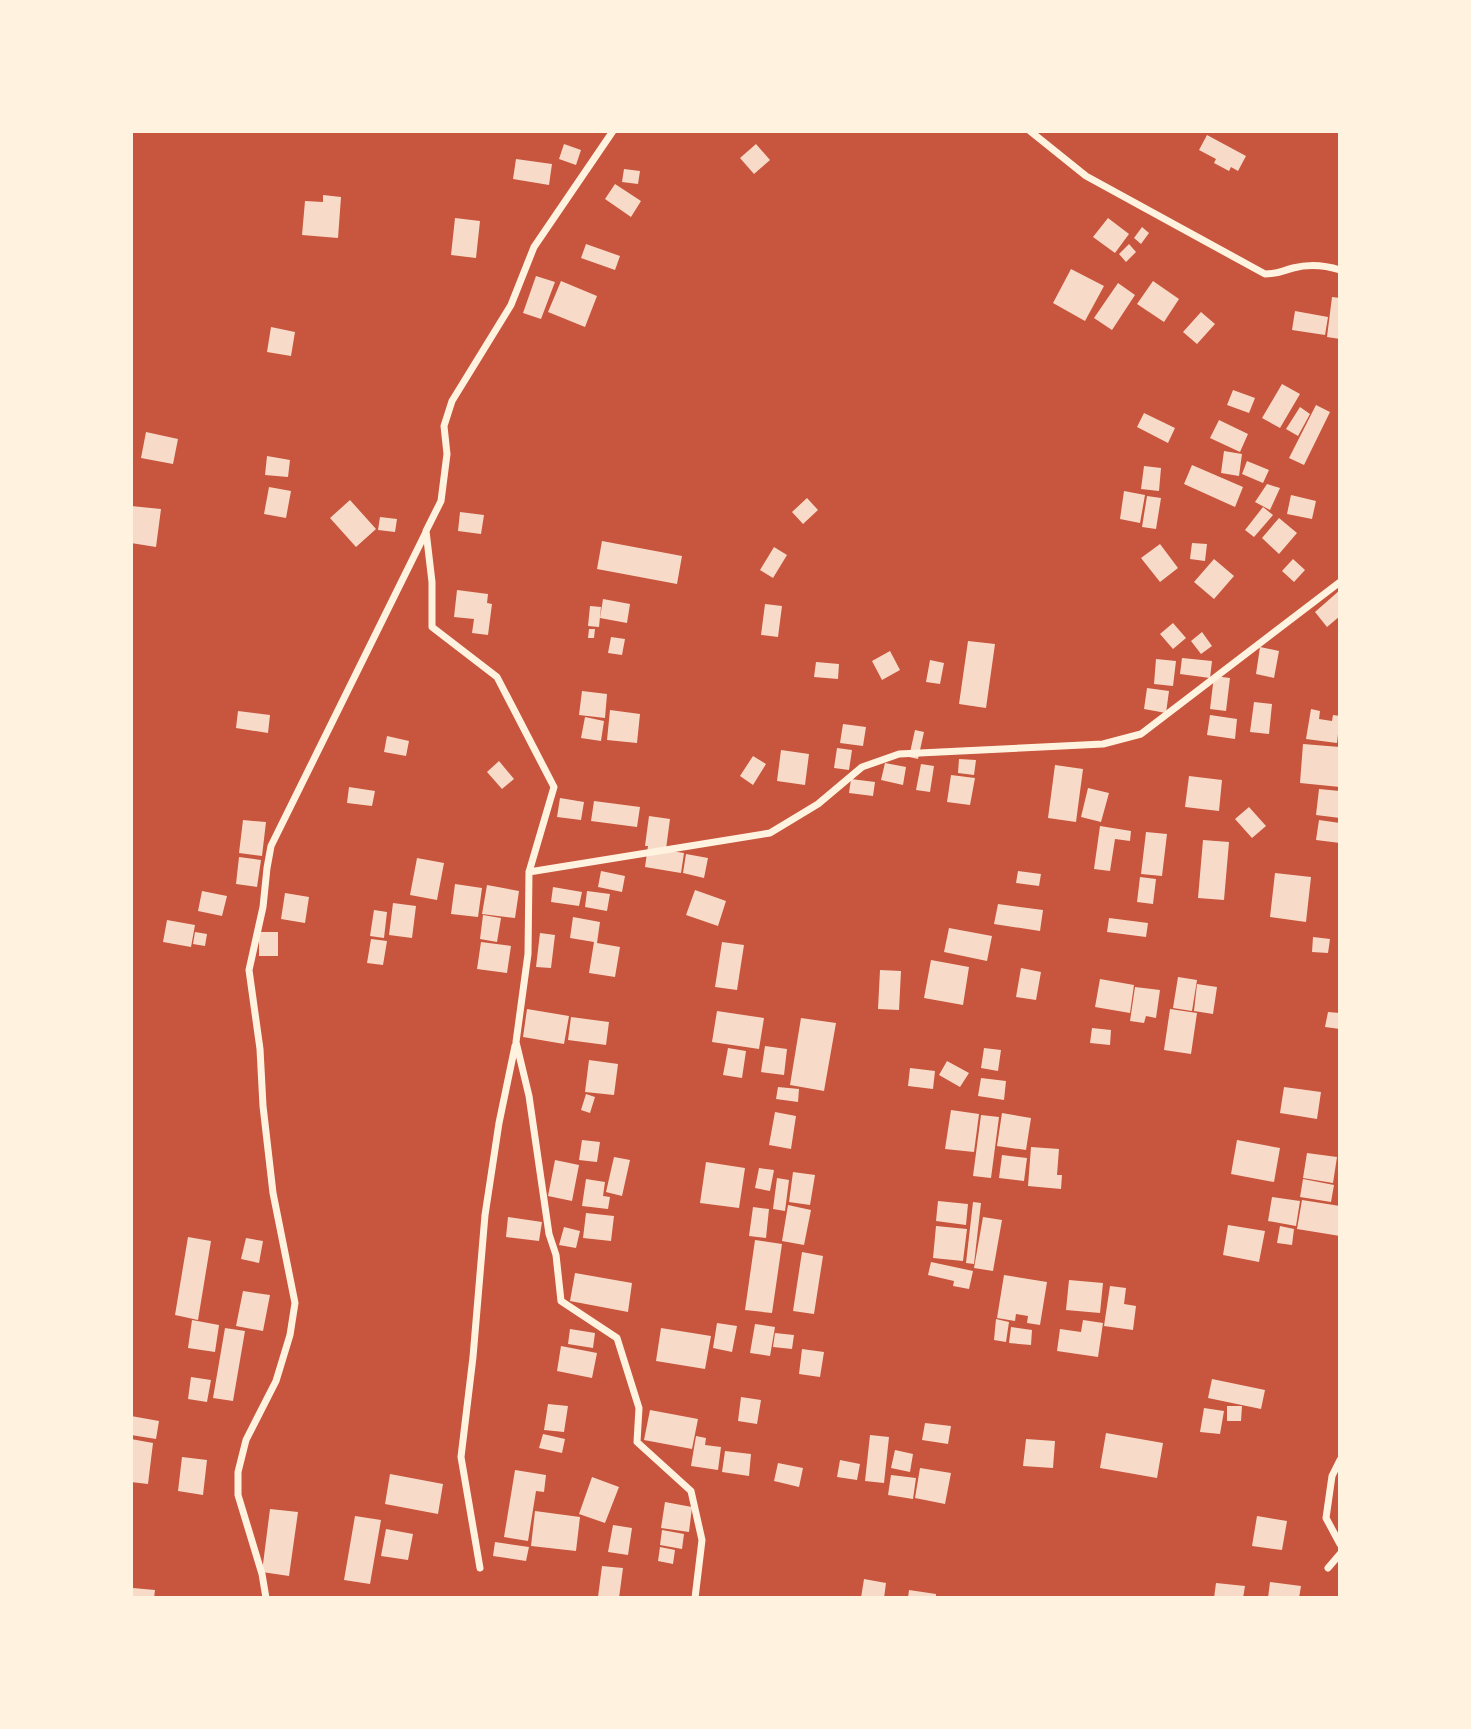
<svg xmlns="http://www.w3.org/2000/svg" width="1471" height="1729" font-family="Lato,sans-serif">
<style>
.building{fill:#f7dbc8}
.lines{fill:none;stroke-linecap:round;stroke-linejoin:round}
.minor{stroke:#fff3e0;stroke-width:7}
</style>
<rect width="100%" height="100%" fill="#c8553d"/>
<path class="building" d="M1207 135 1246 156 1238 171 1231 167 1229 171 1214 163 1216 159 1199 150Z
M564 144 581 150 576 165 559 159Z
M756 144 770 160 754 174 740 158Z
M516 159 552 164 549 185 513 179Z
M624 169 640 171 638 184 622 182Z
M615 184 641 201 631 217 605 199Z
M323 195 341 197 338 238 302 235 305 201 323 202Z
M455 218 480 221 476 258 451 255Z
M1108 218 1129 234 1115 253 1093 237Z
M1142 227 1149 233 1141 244 1134 238Z
M586 244 620 256 615 270 581 258Z
M1129 244 1136 252 1126 262 1119 254Z
M1071 269 1104 286 1085 321 1053 303Z
M536 276 555 282 541 319 523 313Z
M561 281 597 296 585 327 548 312Z
M1153 281 1179 299 1164 322 1137 304Z
M1118 283 1135 295 1112 330 1094 318Z
M1332 297 1340 298V339L1327 337Z
M1295 311 1328 317 1325 335 1292 330Z
M1201 312 1215 324 1197 344 1183 332Z
M271 327 295 332 291 356 267 352Z
M1282 384 1300 394 1280 428 1262 418Z
M1233 390 1255 398 1249 413 1227 405Z
M1316 405 1330 412 1304 465 1289 458Z
M1300 407 1310 414 1298 436 1286 429Z
M1144 413 1175 428 1168 443 1137 427Z
M1219 420 1248 434 1240 452 1210 438Z
M146 432 178 439 173 464 141 458Z
M1224 451 1242 454 1239 476 1221 473Z
M267 456 290 460 288 477 265 475Z
M1247 461 1269 470 1263 483 1242 474Z
M1192 465 1243 487 1235 507 1184 484Z
M1144 466 1161 468 1159 491 1141 489Z
M1267 484 1280 488 1270 510 1255 502Z
M269 487 291 491 286 518 264 514Z
M1124 491 1145 495 1140 523 1120 519Z
M1291 495 1316 501 1312 519 1287 514Z
M1147 496 1161 498 1156 529 1142 527Z
M807 498 818 510 803 524 792 512Z
M350 500 376 529 356 547 330 518Z
M131 506 161 509 156 547 131 543Z
M1263 507 1273 515 1254 537 1245 530Z
M460 512 484 515 481 534 458 531Z
M380 517 397 519 395 532 378 530Z
M1279 518 1297 533 1279 554 1262 538Z
M602 541 682 556 677 584 597 569Z
M1192 543 1207 544 1205 561 1190 559Z
M1160 544 1178 568 1160 582 1141 558Z
M774 547 787 555 773 578 760 570Z
M1214 559 1234 576 1214 599 1194 582Z
M1293 559 1305 570 1294 582 1282 571Z
M457 590 488 594 487 603 492 604 488 635 472 633 474 619 454 617Z
M1340 590V616L1327 627 1315 612Z
M603 599 630 604 627 623 600 618Z
M765 604 782 606 778 637 761 635Z
M590 606 601 607 599 627 588 626Z
M1173 623 1186 638 1173 649 1160 634Z
M589 629H595L594 638H588Z
M1202 632 1212 646 1201 654 1191 641Z
M611 637 625 639 622 655 608 653Z
M968 641 995 644 986 708 959 704Z
M1260 647 1279 651 1274 678 1256 674Z
M890 651 900 670 882 680 872 661Z
M1182 658 1212 661 1210 678 1180 674Z
M1156 659 1176 661 1173 686 1154 684Z
M930 660 944 663 940 684 926 682Z
M816 662 839 664 838 679 814 677Z
M1214 676 1230 678 1226 711 1210 709Z
M1147 688 1169 691 1166 713 1144 709Z
M582 691 607 694 605 718 579 715Z
M1254 702 1272 704 1269 734 1250 732Z
M1311 709 1320 711 1319 719 1332 721 1333 715 1340 716 1337 743 1306 739Z
M610 710 640 714 637 743 607 740Z
M238 711 270 715 268 733 236 728Z
M1210 715 1237 719 1235 739 1207 735Z
M585 717 604 721 601 741 581 738Z
M843 724 866 727 863 746 840 743Z
M915 730 924 732 918 759 909 757Z
M387 736 409 741 406 756 384 752Z
M1303 744 1340 747V787L1300 783Z
M837 748 852 750 849 770 834 768Z
M781 750 809 754 805 785 777 781Z
M753 756 766 764 753 785 740 776Z
M959 759 976 760 974 775 958 773Z
M499 761 514 779 502 789 487 772Z
M885 763 906 767 903 785 881 780Z
M921 764 934 766 930 792 916 790Z
M1055 765 1083 769 1076 822 1048 818Z
M951 775 975 778 970 805 947 802Z
M1189 776 1222 780 1219 811 1185 807Z
M851 779 875 782 873 796 849 793Z
M349 787 375 791 372 806 347 803Z
M1088 788 1109 793 1101 822 1081 817Z
M1319 789 1340 791V818L1316 815Z
M560 798 584 802 581 820 557 817Z
M594 801 640 807 637 827 591 821Z
M1249 807 1266 826 1252 838 1235 819Z
M649 816 670 819 666 849 652 848 684 853 681 873 645 867 648 846H645Z
M243 820 266 822 262 856 239 853Z
M1319 820 1340 823V843L1316 840Z
M1100 826 1131 831 1130 841 1115 839 1110 871 1094 869Z
M1146 832 1167 834 1162 876 1141 874Z
M1203 840 1229 842 1224 900 1198 898Z
M686 854 708 858 704 878 683 873Z
M239 857 261 860 257 887 236 884Z
M417 858 444 863 437 900 410 895Z
M601 871 625 876 622 892 598 887Z
M1018 871 1041 874 1039 886 1016 883Z
M1275 873 1311 877 1306 922 1270 917Z
M1140 877 1156 879 1153 904 1137 902Z
M455 884 482 888 478 917 451 914Z
M487 885 519 891 515 918 482 914Z
M553 887 582 892 579 906 551 902Z
M695 890 726 901 718 926 686 915Z
M202 891 227 896 222 916 198 911Z
M587 891 610 894 607 911 585 907Z
M285 893 309 897 305 923 281 919Z
M393 903 416 906 412 938 389 935Z
M998 904 1043 910 1040 931 994 924Z
M374 910 387 912 384 938 370 936Z
M483 915 501 918 497 942 480 939Z
M573 917 600 922 597 943 620 947 615 977 589 973 594 942 570 938Z
M1109 918 1148 923 1146 937 1107 932Z
M167 920 195 925 191 947 163 942Z
M949 928 992 936 987 961 944 952Z
M195 932 207 934 205 946 193 944Z
M259 932H278V956H259Z
M540 933 555 935 551 968 536 967Z
M1313 937 1330 939 1328 953 1312 952Z
M371 939 387 941 383 965 367 963Z
M481 942 511 946 507 973 477 969Z
M722 942 744 945 737 990 715 987Z
M931 960 969 967 963 1005 924 998Z
M1021 968 1041 972 1036 1000 1016 997Z
M880 970 901 971 899 1010 878 1009Z
M1178 977 1197 980 1192 1011 1173 1008Z
M1100 979 1134 985 1130 1013 1095 1007Z
M1197 984 1217 987 1213 1014 1194 1011Z
M1135 987 1160 990 1156 1018 1146 1016 1144 1023 1130 1021Z
M527 1009 569 1016 564 1044 523 1037Z
M1170 1009 1197 1013 1191 1054 1164 1050Z
M717 1011 764 1018 759 1049 712 1042Z
M1328 1012 1340 1013V1029L1325 1027Z
M571 1017 609 1022 606 1045 568 1040Z
M801 1018 836 1023 824 1091 790 1085Z
M1092 1028 1111 1030 1110 1045 1090 1043Z
M765 1046 787 1049 784 1075 761 1072Z
M728 1048 746 1051 742 1078 723 1075Z
M984 1048 1001 1050 998 1071 981 1068Z
M589 1060 618 1064 614 1095 585 1092Z
M947 1061 969 1073 960 1087 939 1075Z
M910 1068 935 1071 933 1089 908 1086Z
M981 1078 1006 1081 1004 1100 978 1096Z
M778 1087 799 1089 798 1102 776 1099Z
M1284 1087 1321 1092 1317 1119 1280 1113Z
M586 1094 595 1097 590 1113 581 1110Z
M951 1110 979 1114 974 1152 945 1149Z
M775 1112 796 1116 791 1149 769 1145Z
M1002 1113 1031 1118 1026 1150 997 1146Z
M981 1115 999 1117 991 1178 973 1176Z
M582 1140 600 1142 597 1162 579 1160Z
M1237 1140 1280 1148 1274 1182 1231 1174Z
M1031 1147 1059 1149 1057 1175H1062L1061 1189 1028 1186Z
M1307 1153 1337 1157 1333 1183 1303 1178Z
M1002 1155 1027 1158 1024 1181 999 1178Z
M614 1157 630 1160 622 1196 606 1192Z
M555 1160 579 1165 572 1201 548 1196Z
M706 1162 745 1168 739 1208 700 1203Z
M759 1168 774 1170 770 1191 755 1188Z
M793 1172 815 1175 810 1205 789 1202Z
M777 1178 789 1180 785 1211 773 1209Z
M586 1179 605 1182 603 1196 610 1197 608 1209 582 1206Z
M1303 1179 1334 1185 1331 1202 1300 1197Z
M1272 1197 1300 1201 1296 1226 1268 1221Z
M1302 1200 1340 1206V1236L1297 1229Z
M938 1201 968 1204 966 1225 936 1221Z
M973 1202 981 1203 974 1264 966 1263Z
M788 1205 811 1210 804 1245 782 1241Z
M753 1207 769 1209 766 1238 749 1236Z
M586 1213 614 1216 611 1241 583 1238Z
M508 1217 542 1222 539 1241 506 1237Z
M983 1217 1002 1220 993 1271 974 1268Z
M1228 1225 1265 1231 1259 1262 1223 1255Z
M936 1226 967 1229 963 1261 933 1258Z
M1280 1226 1294 1229 1292 1245 1277 1243Z
M564 1227 580 1231 576 1248 559 1245Z
M188 1237 211 1241 198 1320 175 1315Z
M246 1238 263 1241 259 1263 241 1259Z
M755 1240 782 1244 772 1313 745 1310Z
M802 1252 823 1256 814 1314 793 1311Z
M931 1262 973 1271 969 1289 953 1286 954 1281 928 1275Z
M575 1273 632 1283 628 1312 570 1301Z
M1004 1275 1047 1282 1040 1325 1027 1323 1028 1316 1016 1314 1015 1321 997 1318Z
M1069 1280 1103 1283 1100 1313 1066 1310Z
M1110 1286 1126 1288 1124 1304 1136 1306 1133 1330 1104 1326Z
M243 1291 270 1295 263 1331 236 1326Z
M996 1319 1009 1322 1006 1342 994 1340Z
M192 1320 219 1325 215 1352 188 1348Z
M1083 1320 1103 1323 1098 1357 1057 1351 1060 1329 1081 1332Z
M717 1323 737 1326 732 1352 713 1348Z
M755 1324 775 1327 770 1356 750 1353Z
M1011 1327 1032 1330 1031 1345 1009 1343Z
M225 1328 245 1331 233 1401 213 1398Z
M661 1328 711 1336 705 1369 656 1361Z
M570 1329 595 1333 593 1348 568 1344Z
M775 1333 794 1335 792 1349 773 1347Z
M561 1346 597 1353 592 1378 557 1371Z
M802 1349 824 1352 820 1377 799 1374Z
M191 1377 211 1380 207 1402 188 1399Z
M1212 1379 1265 1390 1261 1409 1208 1398Z
M741 1397 761 1400 757 1424 738 1421Z
M548 1404 568 1406 564 1432 544 1430Z
M1227 1406H1242L1241 1421H1227Z
M1204 1408 1224 1411 1220 1434 1200 1432Z
M650 1410 698 1419 692 1449 644 1440Z
M131 1416 159 1421 156 1439 131 1435Z
M925 1423 951 1426 948 1444 922 1440Z
M1106 1433 1163 1443 1157 1478 1100 1468Z
M543 1434 565 1439 562 1453 539 1448Z
M870 1435 889 1437 884 1483 865 1481Z
M696 1436 706 1438 705 1445 721 1447 718 1470 691 1466Z
M131 1439 153 1443 148 1484 131 1482Z
M1026 1439 1055 1441 1053 1468 1023 1466Z
M895 1450 913 1454 910 1472 891 1468Z
M725 1451 751 1454 749 1476 722 1472Z
M182 1457 207 1460 203 1495 178 1491Z
M840 1460 860 1464 857 1480 837 1477Z
M778 1463 803 1468 799 1487 774 1481Z
M920 1468 951 1473 945 1504 915 1498Z
M515 1470 546 1475 544 1492 536 1491 528 1541 504 1537Z
M390 1474 443 1484 438 1514 385 1504Z
M891 1475 916 1478 913 1499 888 1495Z
M592 1477 619 1487 605 1523 579 1514Z
M665 1502 692 1507 689 1532 661 1528Z
M270 1509 298 1512 289 1576 262 1572Z
M535 1511 580 1517 576 1551 531 1546Z
M355 1516 381 1520 370 1584 344 1580Z
M1257 1516 1287 1521 1282 1550 1252 1546Z
M613 1525 632 1528 628 1555 608 1552Z
M386 1529 413 1534 408 1560 381 1556Z
M662 1530 684 1534 682 1549 660 1545Z
M495 1542 529 1547 526 1561 493 1556Z
M660 1547 675 1550 673 1564 658 1561Z
M602 1566 623 1568 619 1598 598 1597Z
M864 1579 886 1583 884 1598H861Z
M1270 1582 1301 1586 1299 1598H1268Z
M1216 1583 1245 1586 1243 1598H1214Z
M133 1588 155 1590 154 1598H132Z
M909 1590 936 1594V1598H908Z"/>
<g class="lines">
<path class="minor" d="M613 131 534 247 511 305 452 401 444 426 447 454 441 501 426 531 432 582V627L497 677 554 787 529 872 528 954 516 1042 529 1096 549 1234 556 1255 561 1301 617 1338 639 1408 637 1442 691 1491 702 1540 695 1598
M1030 131 1086 176 1265 274C1279 274 1281 271 1293 268 1309 264 1324 265 1340 270
M529 872 770 833 818 804 862 767 899 754 1103 744 1141 734 1340 582
M1340 1460 1332 1476 1326 1518 1340 1544
M480 1568 461 1457 473 1357 485 1215 499 1123 515 1046
M1328 1568 1340 1554
M266 1598 262 1574 238 1495V1472L246 1440 276 1381 290 1335 295 1303 273 1193 263 1106 260 1049 249 970 263 907 267 868 271 846 426 532"/>
</g>
<rect width="1471" height="1729" fill="none" stroke="#fff3e0" stroke-width="266"/>
</svg>
